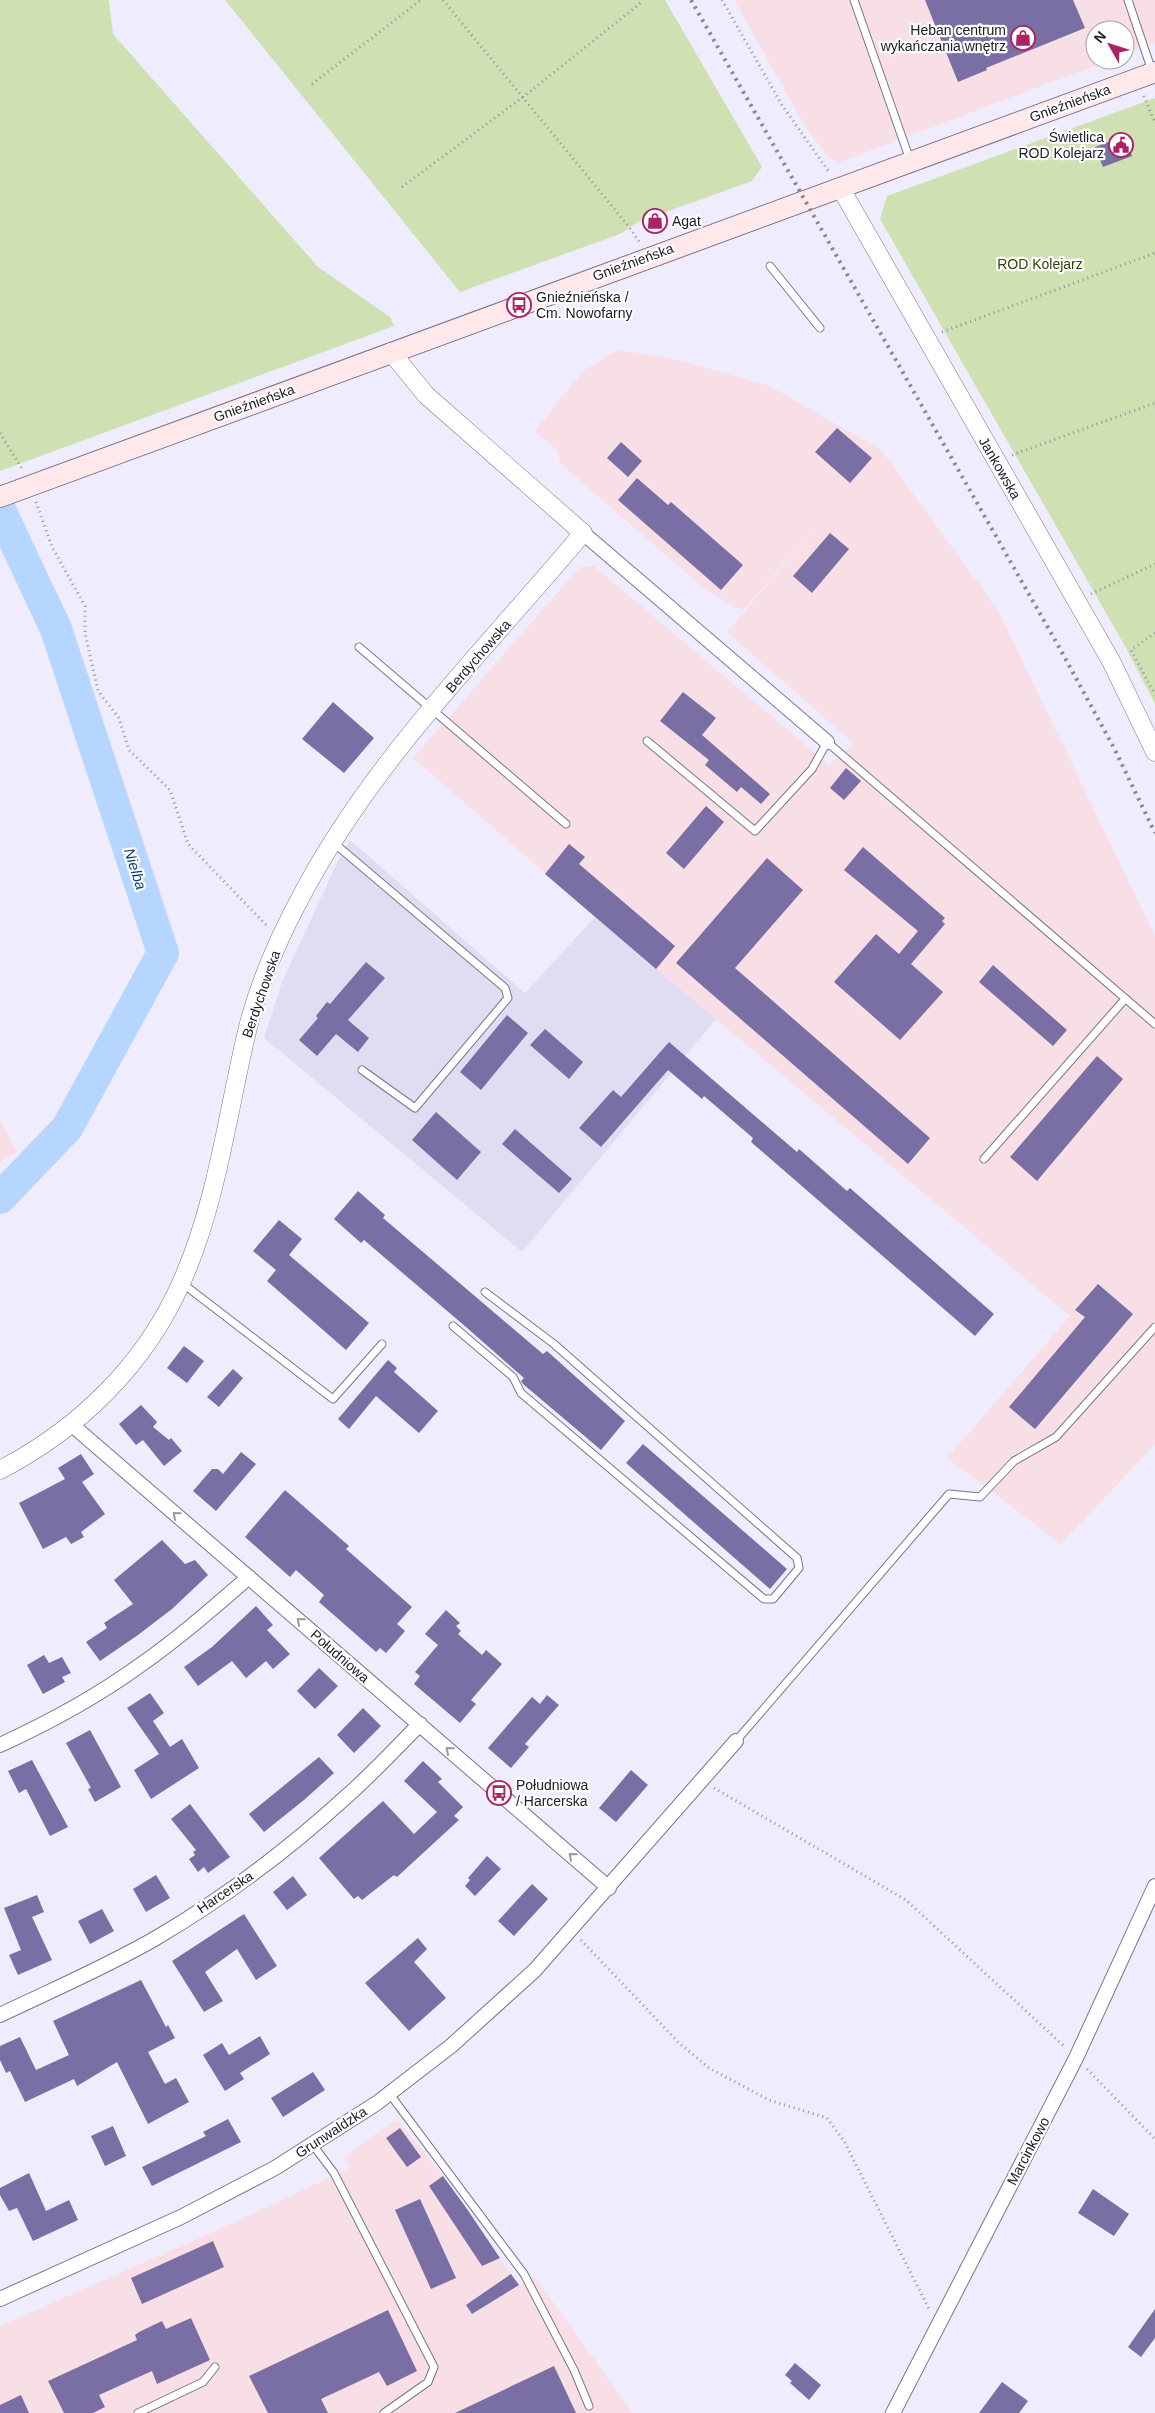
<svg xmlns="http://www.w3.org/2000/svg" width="1155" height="2413" font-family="Arial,sans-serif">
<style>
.built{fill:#e0ddf2}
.industrial{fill:#f8dee5}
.green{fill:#cfe0b3}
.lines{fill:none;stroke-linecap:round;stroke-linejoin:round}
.river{stroke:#b7d6ff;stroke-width:32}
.building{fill:#796fa5}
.service-casing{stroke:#79758d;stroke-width:9}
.minor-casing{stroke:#79758d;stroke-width:16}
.tertiary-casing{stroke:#79758d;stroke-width:19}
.secondary-casing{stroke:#79758d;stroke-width:22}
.path{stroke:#9492a0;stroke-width:3;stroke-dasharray:1 4;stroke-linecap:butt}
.service{stroke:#fff;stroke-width:7}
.minor{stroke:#fff;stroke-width:14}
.tertiary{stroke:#fff;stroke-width:18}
.secondary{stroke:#fee8ea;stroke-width:20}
.rail{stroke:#898895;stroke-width:4;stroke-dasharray:2.5 5;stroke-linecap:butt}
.oneway{stroke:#9b9b9f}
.labels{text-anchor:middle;stroke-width:4.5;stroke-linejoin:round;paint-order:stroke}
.poi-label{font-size:14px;fill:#21202a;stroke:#fdfdfd;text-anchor:start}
.street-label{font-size:14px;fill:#21202a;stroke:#fdfdfd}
.park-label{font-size:14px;fill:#314300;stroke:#fdfdfd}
.water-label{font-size:15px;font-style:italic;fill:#073e78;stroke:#fdfdfd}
</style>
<rect width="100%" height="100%" fill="#efedfd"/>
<path class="built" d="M350 840 525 993 595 917 716 1019 522 1252 264 1038 282 982 336 865Z"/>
<path class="industrial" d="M734 0H1155V43L1125 54V30H1095V60H1110L838 163 828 157 807 130Z
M617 350 674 359 768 385 881 450 998 610 1155 936V1444L1061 1544 947 1458 1070 1316 656 969 413 758 580 567 594 566 829 765 854 744 727 632 840 499 744 609 734 607 699 584 561 464 556 449 535 431 583 371Z
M0 1119 17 1152 0 1162Z
M395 2120 401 2124 443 2176 518 2285 535 2277 633 2413H0V2326L222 2228 350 2168 345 2156Z"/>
<path class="green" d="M0 0H109L113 34 318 267 390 317 394 326 0 471Z
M225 0H665L762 167 752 181 638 222 620 234 460 292Z
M1155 98V704L1126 648 880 219 887 196Z"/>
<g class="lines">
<path class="river" d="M0 510 56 629 163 953 67 1128 0 1198"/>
</g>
<path class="building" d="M925 0H1073L1085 28 986 68 987 70 958 82Z
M1125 136 1132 156 1103 167 1095 147Z
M837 428 872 458 850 483 815 452Z
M621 442 642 461 628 477 607 458Z
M637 478 668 505 671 502 743 565 721 590 618 500Z
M830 533 849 549 812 593 793 576Z
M683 692 716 718 702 735 770 794 761 804 741 787 737 792 705 765 709 760 660 721Z
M333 702 374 738 344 773 302 739Z
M846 768 861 781 844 800 830 788Z
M706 806 724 822 684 869 666 853Z
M569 844 585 857 579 864 675 946 656 969 545 874Z
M863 847 945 918 942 921 945 924 911 964 943 992 900 1040 834 982 876 934 899 954 918 931 844 870Z
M767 858 803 890 735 968 930 1138 908 1164 676 963Z
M366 962 385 978 348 1020 369 1038 358 1052 336 1034 317 1056 299 1040 318 1018 316 1016 327 1002 330 1004Z
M993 965 1067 1030 1053 1046 979 982Z
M507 1015 528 1033 481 1090 460 1072Z
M545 1029 583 1062 569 1079 530 1045Z
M669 1042 797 1152 799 1149 847 1191 850 1188 994 1314 975 1336 751 1142 753 1138 704 1096 702 1099 668 1070 601 1147 579 1128 613 1090 621 1097Z
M1097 1056 1123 1079 1037 1181 1010 1157Z
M436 1112 481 1152 457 1180 412 1140Z
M515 1129 572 1179 559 1193 502 1144Z
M358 1191 385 1215 383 1218 543 1354 547 1351 625 1421 601 1450 523 1384 521 1381 524 1378 466 1327 364 1240 361 1243 334 1219Z
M279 1220 302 1239 289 1255 369 1323 346 1350 267 1281 276 1270 253 1251Z
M1098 1284 1133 1314 1035 1429 1009 1407 1085 1317 1075 1310Z
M184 1346 204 1361 187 1383 167 1368Z
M388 1360 397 1368 394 1372 438 1411 419 1433 376 1396 349 1429 338 1419Z
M233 1369 243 1378 219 1407 207 1397Z
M141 1405 157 1422 153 1427 169 1440 171 1438 182 1451 164 1466 143 1440 136 1445 119 1424Z
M643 1444 787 1569 770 1589 626 1463Z
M241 1452 256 1464 216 1511 193 1491 212 1469H218L223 1474Z
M81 1454 94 1474 82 1482 105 1514 81 1532 84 1537 71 1544 66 1537 43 1549 19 1503 65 1479 58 1468Z
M285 1490 349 1546 346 1549 412 1607 397 1624 405 1631 386 1653 380 1648 376 1652 319 1602 324 1595 296 1570 290 1577 245 1537Z
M162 1540 185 1564 195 1560 208 1575 172 1609 138 1635 100 1661 86 1642 107 1628 104 1623 133 1604 114 1580Z
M256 1606 273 1625 267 1630 290 1654 273 1669 266 1661 246 1678 232 1661 198 1686 184 1667 212 1647Z
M446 1610 460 1623 456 1626 461 1631 458 1634 482 1655 486 1650 502 1664 471 1700 476 1704 460 1723 414 1684 420 1676 415 1672 438 1645 425 1634Z
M44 1655 49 1663 62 1657 71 1673 62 1677 65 1682 43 1694 27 1665Z
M319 1668 338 1686 315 1709 297 1691Z
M150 1693 164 1713 153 1721 170 1747 182 1739 199 1768 151 1799 134 1770 159 1754 127 1708Z
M547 1695 559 1705 525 1744 529 1747 511 1768 488 1748 532 1697 540 1704Z
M363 1708 381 1726 354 1753 337 1735Z
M90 1730 121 1787 95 1802 88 1789 91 1788 66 1743Z
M319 1757 334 1773 304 1800 264 1832 249 1814Z
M32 1760 68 1827 50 1836 26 1789 19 1793 8 1771Z
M423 1761 442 1779 438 1782 463 1807 454 1816 459 1820 397 1877 394 1875 362 1900 358 1896 354 1899 319 1858 383 1801 414 1834 437 1812 404 1781Z
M631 1770 648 1785 616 1822 599 1808Z
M190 1804 230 1857 208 1873 204 1867 198 1872 189 1859 195 1855 193 1852 196 1850 171 1819Z
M487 1856 501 1869 475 1896 465 1886 470 1880 468 1878Z
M156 1875 170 1898 146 1912 133 1889Z
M293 1876 307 1895 287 1910 273 1892Z
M532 1884 548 1899 514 1936 498 1921Z
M37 1895 44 1912 32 1917 52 1960 18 1975 9 1955 21 1950 4 1908Z
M102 1909 114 1931 90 1944 78 1921Z
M244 1914 277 1966 256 1980 237 1949 205 1972 223 2001 204 2012 172 1961Z
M418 1938 427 1949 414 1962 446 1998 409 2031 365 1983Z
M141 1980 166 2027 168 2025 175 2038 148 2052 165 2084 176 2078 189 2102 148 2124 117 2062 77 2086 74 2079 25 2102 10 2071 6 2073 0 2060V2046L20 2037 36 2070 69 2055 53 2021Z
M260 2036 270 2054 240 2073 244 2079 225 2091 203 2055 222 2043 229 2055Z
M313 2072 325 2090 283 2117 271 2098Z
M228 2119 241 2142 152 2186 142 2167 206 2136 203 2132Z
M113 2126 126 2156 105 2166 91 2136Z
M400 2128 421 2157 407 2167 386 2138Z
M29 2173 46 2211 69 2200 78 2220 33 2241 17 2208 9 2211 0 2195V2188Z
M443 2176 467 2209 500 2258 482 2266 429 2186Z
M1093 2189 1129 2214 1114 2236 1078 2213Z
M420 2199 456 2278 431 2289 395 2210Z
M213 2241 224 2267 142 2304 131 2278Z
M511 2274 519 2285 472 2314 466 2305Z
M1155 2309V2338L1141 2357 1128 2347Z
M388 2310 417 2371 387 2386 379 2372 321 2399 328 2413H268L249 2376Z
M191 2318 210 2360 157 2384 152 2371 99 2395 105 2407 93 2413H64L48 2381 137 2340 135 2335 139 2332 162 2321 166 2329Z
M795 2363 821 2385 809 2400 790 2383 792 2381 785 2375Z
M554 2366 576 2413H455Z
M1002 2382 1028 2401 1019 2413H979Z
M21 2395 29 2413H0V2405Z"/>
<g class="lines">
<defs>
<path id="service" d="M854 0 910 160
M1128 0 1152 71
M770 266 820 328
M359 647 566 824
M647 741 755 831 812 769 827 742 1155 1024
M334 843 505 988 508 998 415 1108 362 1070
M984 1159 1125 999
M182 1283 333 1399 382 1344
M453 1326 513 1377 521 1393 764 1599H773L799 1568 797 1558 554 1344 485 1292
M736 1741 949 1494 980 1497 1014 1461 1056 1437 1155 1327
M389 2093 524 2274 574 2370 589 2406
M313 2145 334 2173 434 2367 428 2382 384 2413
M138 2413 203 2382 215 2367"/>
<path id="minor" d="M583 533 827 742
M72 1425 609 1888
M0 1745C48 1723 96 1697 139 1666 178 1639 213 1608 249 1577
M0 2015C52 1990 106 1967 156 1938 224 1898 289 1849 347 1796 372 1774 396 1748 420 1724
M0 2299 181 2217 275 2168 377 2103 451 2046 535 1970 736 1741
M893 2413 1076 2058 1155 1886"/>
<path id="tertiary" d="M840 187 1111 661 1155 752
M0 1470C79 1429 146 1364 182 1281 218 1200 228 1108 249 1023 261 978 281 933 304 891 375 758 486 649 583 533L426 395 391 352"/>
<path id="secondary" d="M0 497 1155 72"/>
</defs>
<use href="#service" class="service-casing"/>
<use href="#minor" class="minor-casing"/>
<use href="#tertiary" class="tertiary-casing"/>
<use href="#secondary" class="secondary-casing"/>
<path class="path" d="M443 0 629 227 640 243
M722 0 782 105 829 172
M312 84 421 0
M1144 96 1155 123
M402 187 523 97 642 2
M942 332 1155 253
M0 433 22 469
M1012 455 1155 403
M36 502 52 547 85 606V633L98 691 119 718 129 750 170 790 188 844 268 927
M1091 594 1155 564
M1155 633 1131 650 1155 695
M714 1788 906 1900 1065 2047
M581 1940 679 2043 709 2068 769 2100 827 2118 844 2141 929 2309
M1087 2069 1155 2139"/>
<use href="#service" class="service"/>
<use href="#minor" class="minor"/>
<use href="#tertiary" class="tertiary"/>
<use href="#secondary" class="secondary"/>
<path class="rail" d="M691 0 1059 647 1114 748 1155 833"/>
</g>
<defs><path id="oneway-chevron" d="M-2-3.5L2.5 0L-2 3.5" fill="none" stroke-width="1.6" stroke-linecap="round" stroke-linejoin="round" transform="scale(1.25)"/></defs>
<g class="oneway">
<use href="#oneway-chevron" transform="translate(176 1515) rotate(-139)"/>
<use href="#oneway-chevron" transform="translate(300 1621) rotate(-139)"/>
<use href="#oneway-chevron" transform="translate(449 1750) rotate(-139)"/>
<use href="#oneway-chevron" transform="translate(572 1856) rotate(-139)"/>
</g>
<defs>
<symbol id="shop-ring" viewBox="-11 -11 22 22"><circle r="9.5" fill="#fdfdfd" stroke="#ac2264" stroke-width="1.5"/><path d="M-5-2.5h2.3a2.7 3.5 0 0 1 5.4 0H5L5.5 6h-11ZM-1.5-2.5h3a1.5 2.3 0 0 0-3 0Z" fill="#ac2264"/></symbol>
<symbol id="civic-ring" viewBox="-11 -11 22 22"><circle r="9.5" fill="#fdfdfd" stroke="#ac2264" stroke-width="1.5"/><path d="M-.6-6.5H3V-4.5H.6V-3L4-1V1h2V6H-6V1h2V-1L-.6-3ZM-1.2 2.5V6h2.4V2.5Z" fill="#ac2264"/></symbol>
<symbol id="bus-ring" viewBox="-11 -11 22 22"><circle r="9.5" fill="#fdfdfd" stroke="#ac2264" stroke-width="1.5"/><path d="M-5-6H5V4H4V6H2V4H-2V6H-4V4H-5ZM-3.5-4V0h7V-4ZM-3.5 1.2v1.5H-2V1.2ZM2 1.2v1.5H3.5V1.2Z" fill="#ac2264"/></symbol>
</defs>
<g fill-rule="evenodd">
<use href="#shop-ring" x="1009" y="24" width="28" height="28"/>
<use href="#civic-ring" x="1107" y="131" width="28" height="28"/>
<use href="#shop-ring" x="641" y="207" width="28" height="28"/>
<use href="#bus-ring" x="505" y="291" width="28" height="28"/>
<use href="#bus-ring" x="485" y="1779" width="28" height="28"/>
</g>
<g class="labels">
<g class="poi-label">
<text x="1006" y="35" text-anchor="end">Heban centrum<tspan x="1006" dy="16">wykańczania wnętrz</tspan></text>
<text x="1104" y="142" text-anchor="end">Świetlica<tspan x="1104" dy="16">ROD Kolejarz</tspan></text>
<text x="672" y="226">Agat</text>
<text x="536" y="302">Gnieźnieńska /<tspan x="536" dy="16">Cm. Nowofarny</tspan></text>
<text x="516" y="1790">Południowa<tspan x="516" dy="16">/ Harcerska</tspan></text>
</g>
<g class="street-label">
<text transform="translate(1070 103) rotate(-20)" y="5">Gnieźnieńska</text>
<text transform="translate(633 262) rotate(-20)" y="5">Gnieźnieńska</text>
<text transform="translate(254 403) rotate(-20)" y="5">Gnieźnieńska</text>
<text transform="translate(1000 468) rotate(60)" y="5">Jankowska</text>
<text transform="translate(478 656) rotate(-49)" y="5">Berdychowska</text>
<text transform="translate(261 994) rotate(-71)" y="5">Berdychowska</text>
<text transform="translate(340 1656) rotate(41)" y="5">Południowa</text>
<text transform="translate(225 1892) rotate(-34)" y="5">Harcerska</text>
<text transform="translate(331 2132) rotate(-33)" y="5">Grunwaldzka</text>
<text transform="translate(1028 2151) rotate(-62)" y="5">Marcinkowo</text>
</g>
<g class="park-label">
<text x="1040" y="269">ROD Kolejarz</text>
</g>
<g class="water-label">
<text transform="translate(135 869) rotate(72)" y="5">Nielba</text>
</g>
</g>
<g transform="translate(1110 45) rotate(309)"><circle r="24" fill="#fdfdfd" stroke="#a5a5a9"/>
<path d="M0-4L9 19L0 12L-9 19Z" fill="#ac2264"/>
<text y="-8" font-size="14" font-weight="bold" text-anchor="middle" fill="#21202a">N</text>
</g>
</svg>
